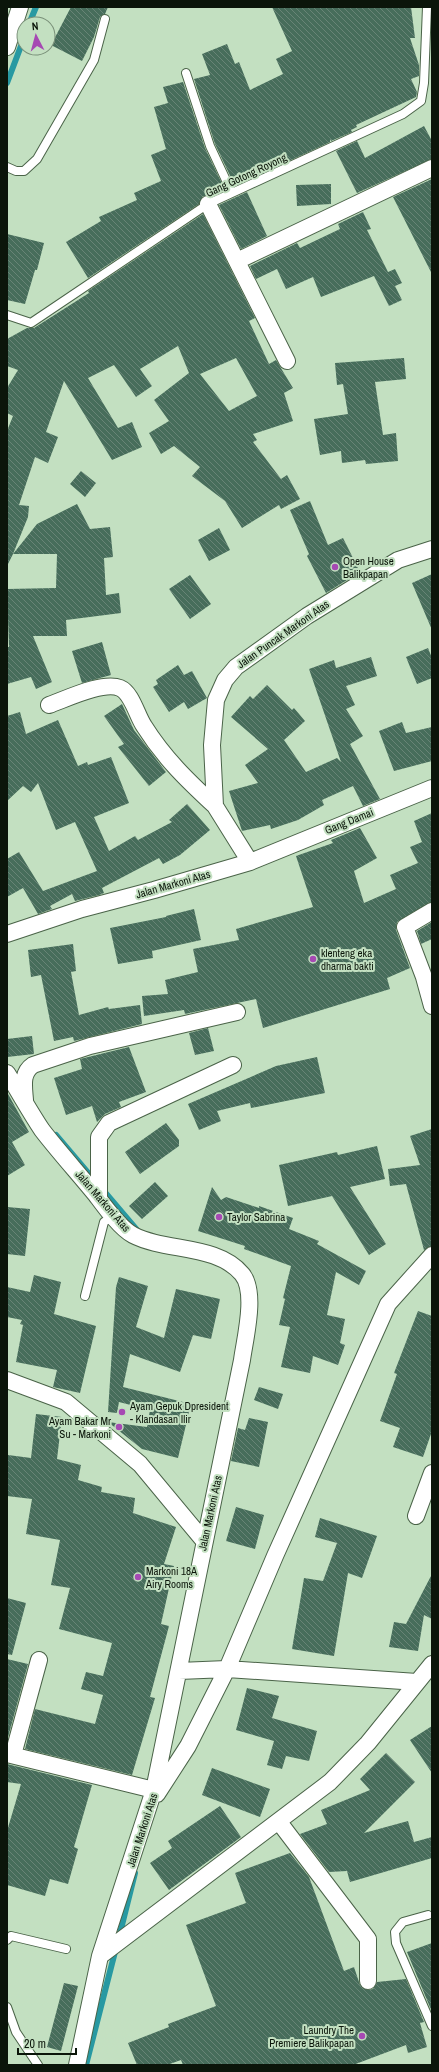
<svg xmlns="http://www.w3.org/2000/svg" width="439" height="2072" font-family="'Archivo Narrow',sans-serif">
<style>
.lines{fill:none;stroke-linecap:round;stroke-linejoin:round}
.stream{stroke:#2899a2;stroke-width:6}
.building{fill:url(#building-back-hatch);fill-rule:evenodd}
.lane-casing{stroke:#4a6348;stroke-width:10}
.street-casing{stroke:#4a6348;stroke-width:18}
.lane{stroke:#fff;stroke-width:8}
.street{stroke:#fff;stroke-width:16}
.poi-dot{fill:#a649b3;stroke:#c3e0c1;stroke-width:1.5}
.labels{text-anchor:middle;stroke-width:4;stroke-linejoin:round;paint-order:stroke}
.street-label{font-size:11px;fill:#0b150a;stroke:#c3e0c1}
.poi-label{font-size:11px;fill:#0b150a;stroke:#c3e0c1;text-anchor:start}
</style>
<defs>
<pattern id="building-back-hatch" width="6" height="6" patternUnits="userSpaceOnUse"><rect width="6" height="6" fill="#476d5b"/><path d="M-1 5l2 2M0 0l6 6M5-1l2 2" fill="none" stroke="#688476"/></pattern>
</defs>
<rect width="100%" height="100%" fill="#c3e0c1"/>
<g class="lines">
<path class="stream" d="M29 24 36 7
M7 83 24 38
M56 1135 95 1181
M103 1190 137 1230
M119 1937 135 1873
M86 2065 116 1948"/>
</g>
<path class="building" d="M71 7H108L105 14 100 17 94 37 82 61 51 45Z
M272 7H411L415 38H410L419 65V76L411 79 417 92 416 97 356 125 357 127 351 130 352 132 331 141 330 139V142L235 186 215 144 194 79 210 75 202 54 227 44 235 64 239 62 250 90 283 74 276 59 292 51Z
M183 82 205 148 225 190 213 196H203L199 204 88 278 66 242 101 221 99 217 137 200 134 193 161 181 151 155 166 149 154 107 168 103 163 87Z
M424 126 432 141V159L357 193 336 151 357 141 365 158Z
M432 179V274L393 197Z
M331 184V204L297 206 296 185Z
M247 192 267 236 241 249 219 205Z
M363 212 371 229 367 230 388 272 395 269 402 283 395 286 402 300 389 306 374 276 321 297 313 277 286 289 277 269 256 279 250 266 297 243 300 248 340 229 338 224Z
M203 214 255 318 249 321 269 364 276 360 293 388 284 393 293 421 253 434 257 440 253 442 281 479 287 475 300 499 281 509 279 505 242 528 225 501 192 476 200 467 174 446 161 454 149 433 169 421 154 400 189 373 178 346 140 369 152 386 136 397 114 365 88 378 118 428 132 422 142 447 112 460 64 381 46 432 58 437 48 463 35 457 19 505 29 506 28 517 13 554 37 524 77 504 90 529 110 527 113 557 104 558 106 595 119 593 121 613 66 620 67 636H33L52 682 36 689 31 677 7 684V647H9L7 589 56 588 57 554H13L7 566V431L13 416 7 413V388L18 370 7 366V339L27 328H34L89 293 88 291ZM236 358 257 396 229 411 200 374Z
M7 234 44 243 37 270H35L25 304 7 300Z
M404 358 406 379 375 382 383 435 396 433 398 461 366 464 365 460 342 463 341 451 320 455 314 419 348 414 343 384 337 385 335 363Z
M81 471 96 483 85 497 70 484Z
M310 501 328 545 343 538 360 572 326 593 307 556 309 554 290 510Z
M219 528 230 550 209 561 198 540Z
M432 574V630L412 583Z
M190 575 211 604 190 619 169 589Z
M102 642 111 675 82 683 72 651Z
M428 648 432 658V678L417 684 406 657Z
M371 657 377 676 346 686 355 705 346 709 363 736 350 744 380 799 363 806 353 786 322 800 324 805 298 820 271 829 270 825 242 831 229 791 258 783 245 765 268 749 231 717 250 696 253 699 267 685 292 710 294 708 305 721 284 740 306 772 337 758 341 762 309 669 334 660 336 668Z
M178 665 184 675 192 671 207 698 188 709 184 702 169 712 153 687 158 684 156 680Z
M122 704 134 730 166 772 149 786 118 747 124 744 104 716Z
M20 712 26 734 58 720 78 766 87 762 88 765 111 757 129 803 94 817 109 851 135 836 138 840 172 822 169 820 187 804 210 830 180 855 163 864 159 858 102 888 104 893 99 895 75 901 72 894 50 906 52 909 38 914 23 888 7 897V859L19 852 43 891 97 871 75 822 56 830 38 783 31 792 23 786 7 801V716Z
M402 722 406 733 432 727V761L394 771 379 731Z
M432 813V902L397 922 396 930 410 968 387 978 390 989 263 1028 256 999 185 1014 184 1010 144 1016 142 996 168 994 165 980 198 972 193 949 239 940 236 929 313 907 296 856 333 843 331 840 360 828 377 858 354 871 364 903 396 889 390 875 418 863 410 847 422 842 414 821Z
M194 909 201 940 152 951 153 958 118 964 110 928 166 917V916Z
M432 922V939L421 944 417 931Z
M73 944 76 971 71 972 79 1015 108 1007 109 1009 140 1005 142 1024 74 1041 73 1037 54 1041 41 975 31 977 28 950Z
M208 1028 214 1051 195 1055 189 1033Z
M32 1036 34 1054 7 1057V1039Z
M129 1047 146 1092 119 1102 121 1107 105 1114 97 1122 92 1106 66 1115 54 1078 82 1069 80 1059Z
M317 1057 325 1093 251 1108 250 1103 217 1111 221 1121 199 1130 188 1104 276 1066Z
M7 1092 29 1132 12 1142 25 1165 7 1176Z
M166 1123 179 1140V1146L140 1174 125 1152Z
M432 1129V1246L424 1250 406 1184 390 1186 388 1169 420 1165 410 1136Z
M377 1146 385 1179 350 1187 386 1244 369 1255 332 1196 288 1206 279 1165 337 1152 338 1155Z
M155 1182 168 1196 142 1219 129 1206Z
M212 1187 221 1200 226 1197 259 1208V1206L293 1218 289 1229 319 1241 317 1244 366 1271 359 1285 336 1272 327 1315 345 1319 340 1343 345 1345 338 1365 313 1356 310 1373 281 1367 290 1327 279 1325 285 1299 283 1298 291 1266 244 1249 245 1246 198 1231Z
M7 1207 30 1209 25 1256 7 1254Z
M34 1275 61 1282 54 1314 96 1326 80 1393 53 1387 57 1370 16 1362 23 1325 20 1324 22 1320 7 1317V1287L30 1292Z
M119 1277 148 1286 136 1327 164 1338 176 1289 220 1299 211 1339 193 1335 180 1372 130 1354 123 1387 191 1404 178 1458 142 1449 108 1422 147 1427 150 1410 119 1402 117 1413 108 1412 116 1287Z
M418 1311 432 1316V1431L423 1457 393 1447 400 1428 380 1421 397 1374 394 1373Z
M259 1387 283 1394 278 1409 254 1400Z
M36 1414 62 1417 57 1459 81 1465 78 1480 102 1487 101 1492 135 1498 133 1513 176 1527 164 1564 174 1566 161 1624 169 1626 150 1697 155 1698 132 1775 25 1749 35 1709 95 1724 103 1695 81 1689 86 1672 103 1676 112 1643 59 1629 70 1588 51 1585 60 1540 26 1534 32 1499 7 1496 8 1455 31 1458Z
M249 1418 268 1422 259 1467 231 1461 238 1428 245 1430Z
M236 1507 264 1515 255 1549 226 1541Z
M320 1518 377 1536 362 1578 348 1573 334 1656 292 1649 304 1578 323 1581 337 1543 315 1537Z
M432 1574V1619L424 1615 418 1651 389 1647 394 1622 406 1624Z
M7 1598 26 1603 12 1655 7 1654Z
M7 1659 28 1664 7 1741Z
M247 1688 279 1696 272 1718 317 1731 309 1761 286 1756 282 1769 267 1765 274 1741 236 1730Z
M432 1726V1773L410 1740Z
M386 1753 415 1782 364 1833 408 1821 414 1842 432 1837V1858L350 1882 347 1871 329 1872 300 1834 327 1824 321 1810 370 1790 360 1779Z
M7 1764 92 1785 74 1847 78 1849 68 1884 50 1879 45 1896 7 1885V1831L21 1784 7 1782Z
M212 1768 270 1789 260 1817 202 1795Z
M220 1806 241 1837 169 1890 150 1863 172 1848 168 1841Z
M290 1853 309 1877 344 1971 354 1967 360 1985 368 1990 373 1989 377 1982 406 1979 424 2022 420 2023 427 2047 408 2053 406 2045 353 2065H183L181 2060 167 2065H137L128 2043 169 2027 168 2024 216 2006 186 1925 246 1903 235 1873Z
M432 1943V2012L407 1952Z
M64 1983 78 1986 61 2051 47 2047Z"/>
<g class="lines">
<defs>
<path id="lane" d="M186 73 210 146 232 193
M7 167 16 171H24L37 159 94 60 105 19
M7 315 31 323 208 204 403 114 421 101 424 83 427 7
M85 1296 104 1222 113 1216
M428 1915 403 1922 395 1932 396 1943 432 2026
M7 1940 11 1936 66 1949
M7 2007 16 2032 38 2065"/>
<path id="street" d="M7 47 20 7
M208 204 287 361
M237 261 432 168
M49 705C66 699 103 681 120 688 132 693 137 716 144 726 164 758 188 781 215 806
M250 862 215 806 212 745 216 700 225 680 236 667 307 616 398 560 432 549
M432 911 405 927 424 977 432 1006
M7 934 82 909 154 890 250 862 432 788
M7 1073C19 1092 30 1112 42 1130 59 1152 78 1173 96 1195 105 1207 120 1228 133 1235 166 1252 217 1244 242 1274 257 1292 245 1338 242 1360L154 1790 100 1956 77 2065
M25 1100C24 1087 21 1073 33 1065L90 1046 237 1012
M99 1198V1137L109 1123 233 1065
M7 1380 66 1402 140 1464 204 1541
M416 1516 432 1473
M179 1671 227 1669 417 1682
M7 1754 154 1790
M13 1755 39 1660
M157 1794 188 1746 227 1669 275 1556 388 1304 432 1255
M279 1822 368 1939V1981
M100 1956 330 1782 368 1743 432 1664"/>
</defs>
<use href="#lane" class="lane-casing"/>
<use href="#street" class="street-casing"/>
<use href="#lane" class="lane"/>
<use href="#street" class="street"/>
</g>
<g class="poi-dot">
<circle cx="335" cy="567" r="4"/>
<circle cx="313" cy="959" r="4"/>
<circle cx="219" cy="1217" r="4"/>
<circle cx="122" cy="1412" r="4"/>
<circle cx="119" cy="1427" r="4"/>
<circle cx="138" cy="1577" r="4"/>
<circle cx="362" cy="2036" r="4"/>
</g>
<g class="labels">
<g class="street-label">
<text transform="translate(246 175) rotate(-25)" y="4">Gang Gotong Royong</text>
<text transform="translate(283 634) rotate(-35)" y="4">Jalan Puncak Markoni Atas</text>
<text transform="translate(349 821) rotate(-22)" y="4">Gang Damai</text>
<text transform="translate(173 884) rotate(-16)" y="4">Jalan Markoni Atas</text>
<text transform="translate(103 1201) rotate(49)" y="4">Jalan Markoni Atas</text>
<text transform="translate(210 1513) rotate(-78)" y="4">Jalan Markoni Atas</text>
<text transform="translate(142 1830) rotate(-72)" y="4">Jalan Markoni Atas</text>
</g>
<g class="poi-label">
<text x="343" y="565">Open House<tspan x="343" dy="13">Balikpapan</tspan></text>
<text x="321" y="957">klenteng eka<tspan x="321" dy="13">dharma bakti</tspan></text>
<text x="227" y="1221">Taylor Sabrina</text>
<text x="130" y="1410">Ayam Gepuk Dpresident<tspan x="130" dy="13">- Klandasan Ilir</tspan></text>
<text x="111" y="1425" text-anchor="end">Ayam Bakar Mr<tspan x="111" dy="13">Su - Markoni</tspan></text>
<text x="146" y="1575">Markoni 18A<tspan x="146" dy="13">Airy Rooms</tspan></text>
<text x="354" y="2034" text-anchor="end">Laundry The<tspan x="354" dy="13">Premiere Balikpapan</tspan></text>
</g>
</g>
<rect width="439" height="2072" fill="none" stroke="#0b150a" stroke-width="16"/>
<g transform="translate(36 36) rotate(354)"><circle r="19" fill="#c3e0c1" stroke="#798f78"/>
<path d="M0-3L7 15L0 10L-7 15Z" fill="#a649b3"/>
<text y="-6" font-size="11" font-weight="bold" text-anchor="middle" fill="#0b150a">N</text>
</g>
<path d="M18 2048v6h58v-6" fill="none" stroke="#0b150a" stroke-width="2"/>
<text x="24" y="2048" font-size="12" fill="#0b150a" stroke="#c3e0c1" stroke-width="3" paint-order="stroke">20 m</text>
</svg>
